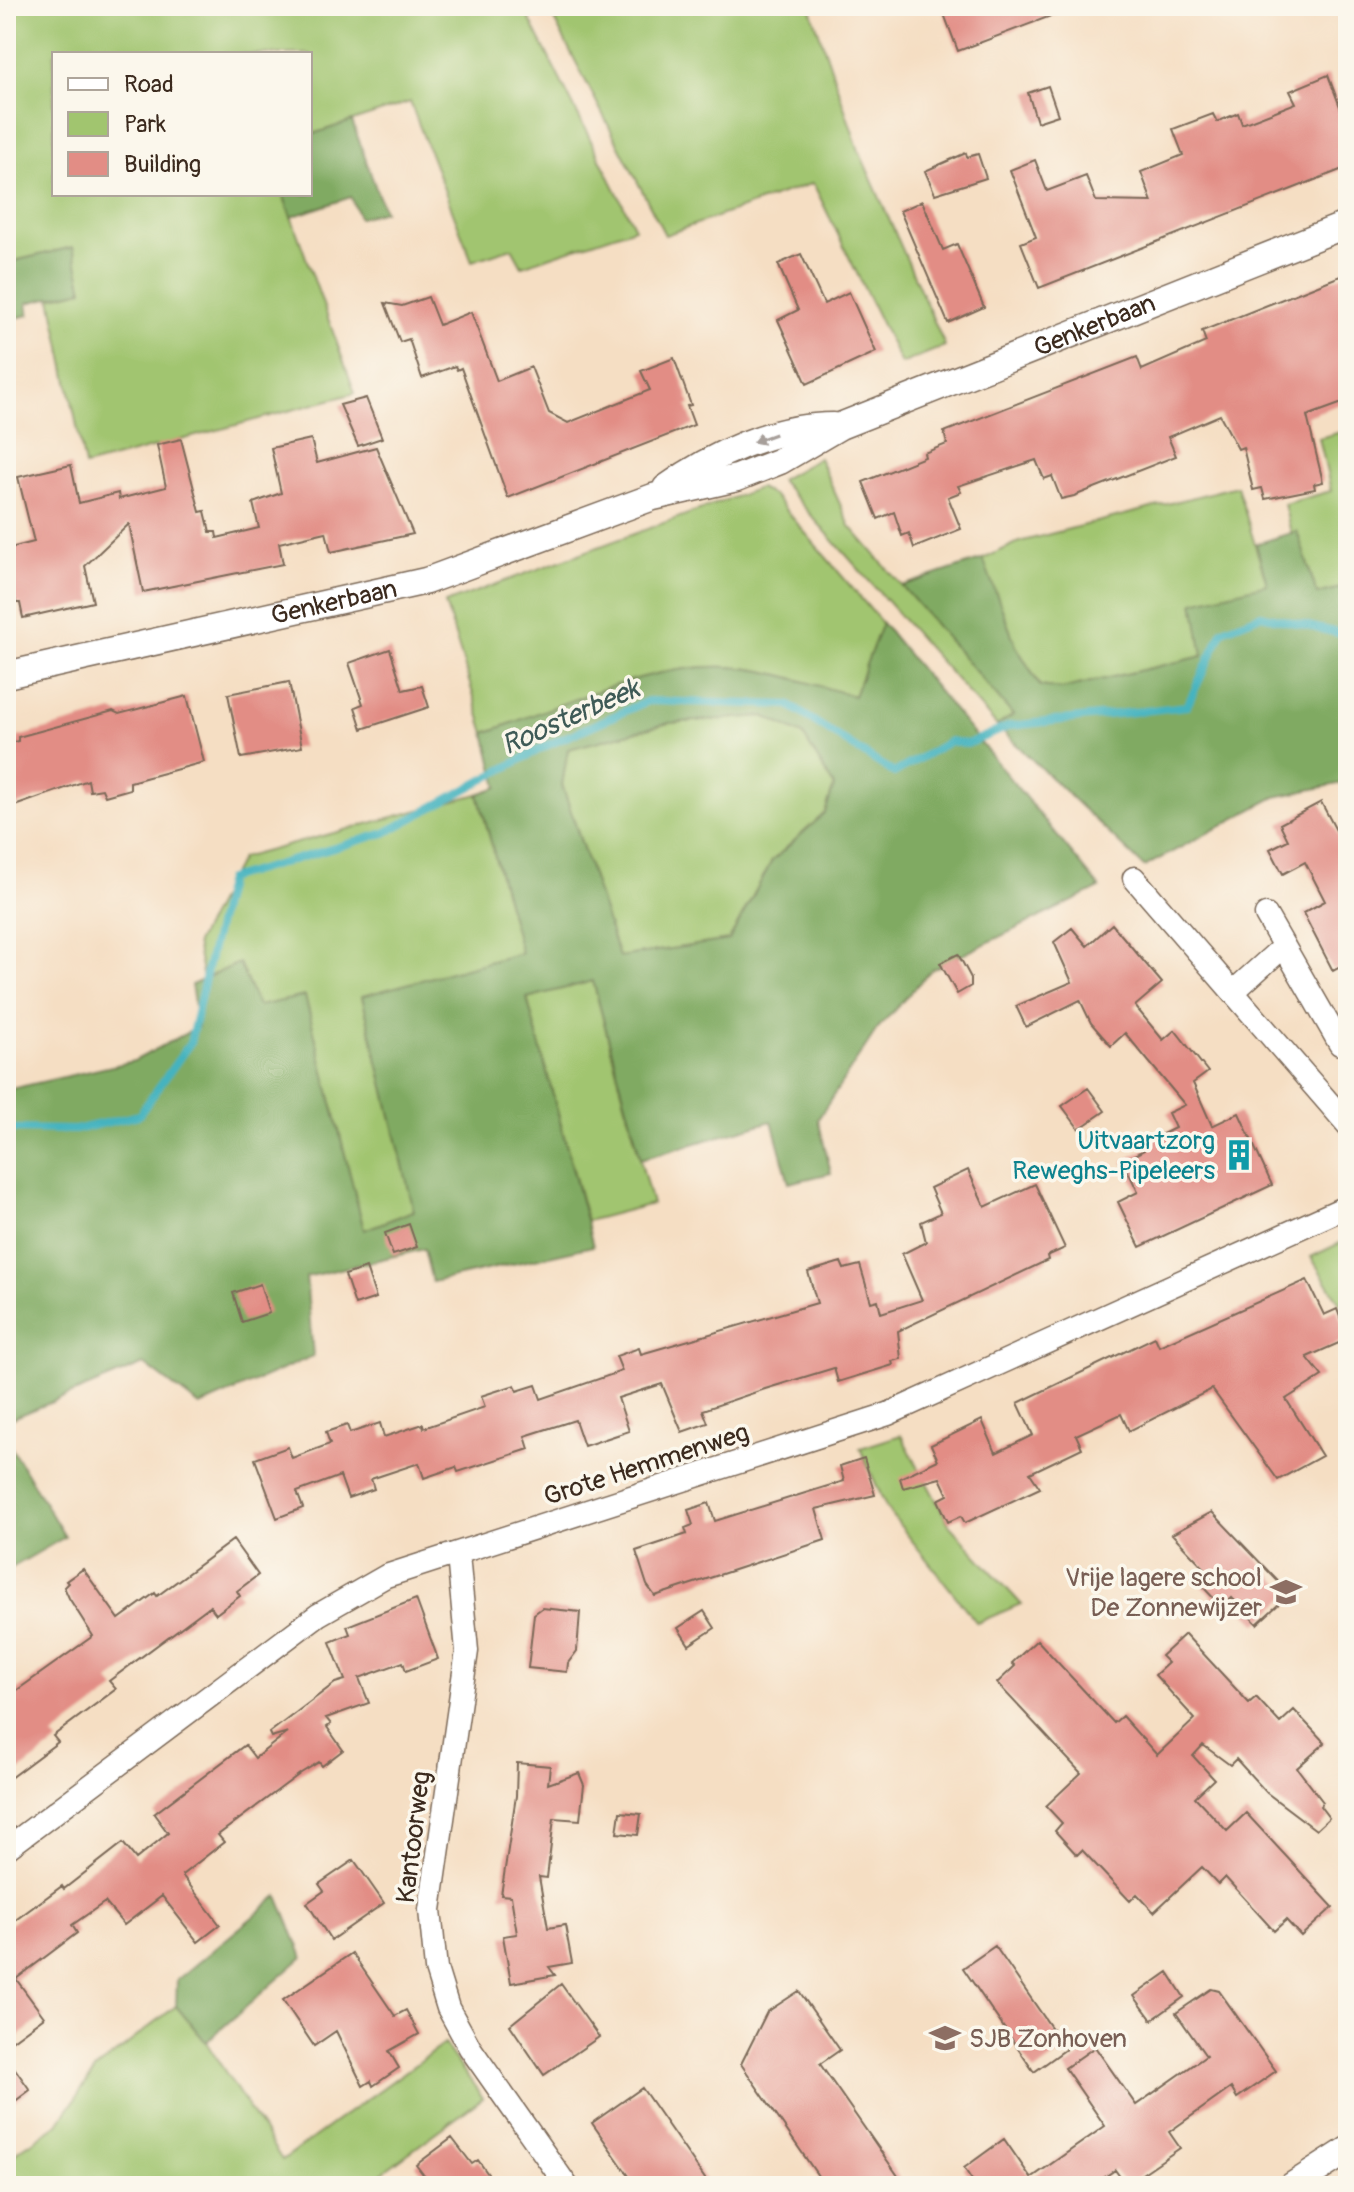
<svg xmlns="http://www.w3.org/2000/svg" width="1354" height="2192" font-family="Pangolin,sans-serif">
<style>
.green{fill:#a1c56f;stroke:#6e7846;stroke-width:2}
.forest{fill:#80aa62;stroke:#5e6a40;stroke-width:2;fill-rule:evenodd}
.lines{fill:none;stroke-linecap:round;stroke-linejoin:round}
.stream{stroke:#44b3bf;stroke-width:8}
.building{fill:#e28d85}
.minor-casing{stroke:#7c6958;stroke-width:25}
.tertiary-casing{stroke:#7c6958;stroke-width:29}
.minor{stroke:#fff;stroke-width:22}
.tertiary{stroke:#fff;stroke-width:26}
.oneway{fill:#a79f9a}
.labels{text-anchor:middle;stroke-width:7;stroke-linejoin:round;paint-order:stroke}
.street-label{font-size:26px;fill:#3b2a1e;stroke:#fbf7ec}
.culture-label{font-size:26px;fill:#0d838f;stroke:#fbf7ec;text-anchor:end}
.education-label{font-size:26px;fill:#785e54;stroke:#fbf7ec;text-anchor:end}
.water-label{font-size:28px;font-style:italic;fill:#3e5a56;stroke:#fbf7ec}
</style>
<rect width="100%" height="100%" fill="#fbf7ec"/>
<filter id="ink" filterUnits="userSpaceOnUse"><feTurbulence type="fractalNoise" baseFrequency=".0125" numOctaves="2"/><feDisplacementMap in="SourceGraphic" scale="16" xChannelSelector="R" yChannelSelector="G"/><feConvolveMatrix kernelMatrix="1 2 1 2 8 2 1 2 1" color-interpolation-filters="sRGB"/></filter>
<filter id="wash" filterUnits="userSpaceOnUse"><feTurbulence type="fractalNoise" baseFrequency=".006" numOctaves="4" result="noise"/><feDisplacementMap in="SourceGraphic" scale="32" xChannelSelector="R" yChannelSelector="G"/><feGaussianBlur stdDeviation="1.8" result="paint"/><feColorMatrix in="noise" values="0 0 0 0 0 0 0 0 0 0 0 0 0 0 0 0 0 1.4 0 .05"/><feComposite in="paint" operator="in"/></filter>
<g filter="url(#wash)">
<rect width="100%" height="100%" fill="#f5dec3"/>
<path class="green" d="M6 6H523L635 228 522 266 512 248 472 261 410 102 310 135V54H54V194H283L355 393 85 466 51 298 83 290 73 247 6 263Z
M547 6H810L859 151 945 346 901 364 813 183 665 235Z
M1348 430V586L1317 594 1297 532 1291 533 1284 504 1331 491 1319 438Z
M819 458 850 526 1014 715 997 726 780 480Z
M1237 486 1267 584 1203 656 1061 689 1040 686 1016 646 983 559 1019 542Z
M759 488 774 496 882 623 854 696C813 685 770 668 728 667 644 664 562 706 485 733L445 603Z
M764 716 803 735 834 786 825 813 772 861 729 940 619 957 562 784 568 749 669 723Z
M478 794 521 953 362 997 415 1210 364 1230 305 996 258 1007 239 963 203 979 196 943 241 858Z
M593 981 652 1204 587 1221 527 998Z
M1348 1239V1316L1311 1257Z
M901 1435 950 1526 1021 1604 977 1623 887 1509 860 1448Z
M176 2006 206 2042 282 2160 444 2044 483 2098 364 2186H6V2159L58 2124 96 2069Z"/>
<path class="forest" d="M352 121 384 211 359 218 351 197 291 217 283 194H310V135Z
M73 247 83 290 27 303 29 315 6 320V263Z
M1297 531 1317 594 1348 586V782L1275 797 1144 867 997 726 1013 715 902 586 983 559 1016 646 1040 686 1061 689 1203 656 1194 602 1267 584 1256 544Z
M882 623 1100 888 931 970 877 1029 818 1119 831 1173 789 1183 772 1121 641 1159 593 981 527 998 593 1246 432 1282 424 1249 306 1277 313 1356 200 1406 144 1364 6 1421V1090L134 1061 198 1027 191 985 239 963 258 1006 305 996 364 1230 414 1211 362 996 521 953 478 794 498 787 485 733C562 706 644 664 727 667 770 668 813 685 854 696ZM764 716 803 735 834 786 825 813 772 861 729 940 619 957 562 785 568 749 669 723Z
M6 1439 65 1537 6 1571Z
M278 1896 303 1957 206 2042 176 2006 177 1980Z"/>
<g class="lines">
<path class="stream" d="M6 1129 75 1130 139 1115 190 1043 228 879 385 833 548 745 648 701 789 705 894 773 950 741 967 744 1010 726 1187 706 1223 630 1261 615 1342 634 1348 643"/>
</g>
<g id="blocks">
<path class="building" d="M941 6H1071L1072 8 958 51Z
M1328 75 1348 128V167L1039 288 1021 243 1036 237 1010 170 1035 160 1047 191 1086 176 1096 201 1152 202 1141 172 1183 155 1173 129 1213 114 1217 122 1238 113 1242 124 1296 103 1290 91Z
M1048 86 1058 115 1037 122 1028 93Z
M966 153 967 157 978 154 986 178 935 194 925 171Z
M922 201 943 250 957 244 984 307 948 323 900 211Z
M801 254 824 304 849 292 876 352 807 384 778 320 798 310 778 264Z
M1348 273V401L1307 416 1323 482 1314 484 1315 489 1265 499 1262 488 1253 490 1243 447 1238 449 1220 415 1168 437 1176 456 1074 496 1061 499 1052 476 1044 479 1036 460 958 486 961 492 948 497 961 529 914 548 909 533 902 536 894 512 878 519 863 482 925 457 924 453 947 444 944 432 1137 357 1142 370 1206 342 1202 331Z
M428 297 439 325 471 312 497 381 531 367 549 413 568 423 650 390 641 371 674 358 691 405 687 406 694 425 508 498 461 368 457 370 455 366 422 378 409 339 400 342 385 303 402 306Z
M366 398 382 438 358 446 340 405Z
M181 439 200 512 205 511 210 532H216L217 538 259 528 253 503 281 493 271 448 311 439 317 463 376 447 413 534 331 552 326 532 279 543 283 564 143 592 129 524 85 566 93 602 23 618 20 603H16L6 558V549L34 542 18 477 71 465 79 503 118 493 119 499 166 487 157 445Z
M390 649 403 690 422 686 429 707 362 729 355 707 363 704 349 663Z
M289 682 302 747 241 758 228 694Z
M187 696 204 762 130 782V789L105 796 102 789 90 791 88 780 6 809V744L18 741V737L113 711 119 714Z
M1321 802 1348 853V963L1333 971 1303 913 1325 901 1305 862 1283 874 1270 849 1288 840 1280 824Z
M1112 924 1162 983 1135 1006 1163 1040 1175 1030 1208 1072 1193 1083 1212 1126 1239 1113 1272 1185 1140 1247 1118 1202 1138 1192 1123 1161 1144 1150 1142 1144 1175 1128 1168 1113 1185 1105 1125 1033 1111 1046 1091 1023 1080 1000 1026 1027 1016 1006 1072 982 1054 942 1072 928 1087 946Z
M958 954 971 978V986L957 994 940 963Z
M1088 1088 1105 1111 1079 1129 1062 1106Z
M968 1170 985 1207 1035 1184 1065 1248 1047 1256 1048 1260 898 1331 901 1359 892 1361 893 1365 838 1382 834 1368 765 1389 703 1410 708 1423 682 1432 662 1384 618 1398 629 1431 584 1446 575 1420 525 1436 529 1449 458 1472 456 1467 424 1478 419 1463 371 1479 374 1489 348 1498 340 1476 297 1492 303 1508 277 1518 255 1459 288 1447 292 1458 330 1444 326 1432 347 1425 350 1433 380 1423 384 1437 423 1424 424 1428 485 1407 481 1396 515 1385 517 1391 536 1385 541 1399 622 1371 616 1356 639 1348 641 1354 817 1303 808 1272 841 1262 844 1269 860 1265 871 1302 878 1300 881 1313 922 1300 902 1254 926 1242 921 1222 941 1213 930 1188Z
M409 1224 417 1247 393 1255 385 1233Z
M366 1268 376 1298 355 1305 345 1275Z
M1307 1280 1324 1315 1337 1309 1348 1339 1307 1357 1322 1376 1286 1399 1322 1456 1278 1480 1212 1389 1129 1431 1121 1414 1076 1435 1082 1448 1030 1473 1040 1488 965 1523 961 1516 948 1522 938 1500 948 1495 940 1478 903 1488 900 1478 938 1460 931 1445 982 1420 996 1453 1033 1435 1018 1403 1155 1337 1159 1346Z
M260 1284 269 1313 242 1322 233 1293Z
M864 1458 875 1495 816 1509 825 1540 655 1596 647 1585 636 1551 687 1534 685 1528 693 1525 688 1510 709 1503 715 1521 844 1481 840 1466Z
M1212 1512 1290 1594 1257 1624 1232 1598 1222 1607 1202 1586 1212 1576 1172 1534Z
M233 1540 258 1575 237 1591 240 1596 216 1614 210 1606 109 1681 116 1689 53 1736 58 1742 6 1781V1698L93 1636 69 1598 64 1587 68 1583 66 1581 83 1569 119 1619 155 1593 157 1596Z
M416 1599 438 1659 406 1671 403 1662 359 1678 369 1703 326 1718 331 1724 327 1727 343 1750 322 1766 319 1762 301 1773 218 1835 224 1842 182 1875 220 1925 198 1942 162 1896 124 1925 105 1902 72 1925 77 1933 16 1979 44 2017 6 2045V1927L62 1886 64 1889 123 1843 136 1859 168 1833 154 1814 245 1745 255 1758 288 1732 271 1737 269 1733 335 1683 345 1680 330 1642 350 1634 347 1626Z
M542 1608 580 1612 577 1651 568 1663 567 1672 528 1668 534 1614Z
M704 1611 715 1628 689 1645 678 1628Z
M1185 1634 1249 1703 1256 1697 1280 1723 1294 1710 1325 1743 1297 1768 1323 1802 1320 1806 1329 1818 1316 1830 1267 1793 1236 1759 1230 1765 1203 1745 1193 1756 1214 1779 1195 1797 1227 1831 1246 1813 1333 1907 1301 1936 1286 1920 1274 1931 1225 1877 1218 1884 1202 1867 1154 1912 1137 1894 1130 1901 1082 1850 1077 1855 1055 1831 1062 1823 1046 1806 1081 1773 997 1683 1015 1666 1012 1663 1037 1640 1114 1723 1122 1716 1157 1755 1195 1719 1155 1675 1168 1663 1161 1656Z
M517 1763 550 1766 548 1784 579 1773 584 1785 580 1820 554 1818 547 1878 539 1877 548 1928 565 1925 572 1963 549 1967 555 1975 511 1983 503 1936 517 1934 511 1896 501 1895 516 1796Z
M620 1812 641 1814 638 1835 617 1833Z
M354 1860 384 1903 331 1940 307 1903 324 1891 319 1884Z
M995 1946 1066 2049 1034 2072 963 1968Z
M352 1953 395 2016 406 2010 419 2034 389 2051 399 2068 373 2086 371 2081 363 2086 336 2031 314 2046 283 2000Z
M1168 1972 1184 1997 1152 2020 1134 1996Z
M561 1984 599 2037 544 2075 510 2025Z
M1211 1989 1219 1991 1276 2071 1237 2098 1231 2088 1169 2132 1180 2148 1126 2185 1115 2170 1092 2186H976L964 2168 1004 2139 1031 2178 1105 2126 1065 2068 1095 2047 1136 2105 1206 2056 1176 2013Z
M799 1991 840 2050 820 2064 905 2186H825L741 2064 767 2012Z
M6 2056 30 2090 6 2108Z
M642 2088 710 2186H636L592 2123Z
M452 2138 472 2164 478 2160 490 2177 484 2181 488 2186H432L416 2165Z"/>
</g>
</g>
<g filter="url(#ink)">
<use href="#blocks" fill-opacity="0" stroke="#7c6958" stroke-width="2"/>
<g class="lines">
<defs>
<path id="minor" d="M1134 878 1348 1125
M1266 915 1340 1044
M1233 992 1284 946
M458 1555 467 1651 430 1910 436 1969 448 2008 470 2048 567 2186
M6 1849 318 1615 386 1576 888 1414 1348 1206"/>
<g id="tertiary">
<path d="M666 488C713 454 774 426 833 426"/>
<path id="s1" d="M6 675 426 581 653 497 737 478 780 461 840 426 1348 224"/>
<path d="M1292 2186 1348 2150"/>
</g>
</defs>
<use href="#minor" class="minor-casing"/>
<use href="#tertiary" class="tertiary-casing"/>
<use href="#minor" class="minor"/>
<use href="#tertiary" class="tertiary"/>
</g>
<defs><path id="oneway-solid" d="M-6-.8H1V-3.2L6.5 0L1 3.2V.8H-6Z" transform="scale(2)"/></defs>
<use class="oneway" href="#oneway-solid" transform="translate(764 438) rotate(160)"/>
</g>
<defs>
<symbol id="building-bare" viewBox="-9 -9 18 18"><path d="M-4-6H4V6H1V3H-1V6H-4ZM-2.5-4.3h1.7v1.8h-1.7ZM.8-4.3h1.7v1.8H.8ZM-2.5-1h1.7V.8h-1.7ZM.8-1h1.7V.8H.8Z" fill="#0f9aa8" stroke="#fbf7ec" stroke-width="2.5" paint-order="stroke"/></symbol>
<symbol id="school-bare" viewBox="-9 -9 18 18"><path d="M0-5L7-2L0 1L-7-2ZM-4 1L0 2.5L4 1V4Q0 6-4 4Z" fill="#8d6e63" stroke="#fbf7ec" stroke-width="2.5" paint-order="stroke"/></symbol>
</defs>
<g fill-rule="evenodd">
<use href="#building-bare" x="1217" y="1133" width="44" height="44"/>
<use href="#school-bare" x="1264" y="1570" width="44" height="44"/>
<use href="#school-bare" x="923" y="2016" width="44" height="44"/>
</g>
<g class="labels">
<g class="street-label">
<text dy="9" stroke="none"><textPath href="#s1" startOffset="1148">Genkerbaan</textPath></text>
<text dy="9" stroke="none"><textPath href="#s1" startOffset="336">Genkerbaan</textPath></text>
<text transform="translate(646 1464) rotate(-18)" y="9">Grote Hemmenweg</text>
<text transform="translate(413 1837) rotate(-83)" y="9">Kantoorweg</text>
</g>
<g class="culture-label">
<text x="1215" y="1149">Uitvaartzorg<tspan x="1215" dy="30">Reweghs-Pipeleers</tspan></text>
</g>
<g class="education-label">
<text x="1262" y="1586">Vrije lagere school<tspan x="1262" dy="30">De Zonnewijzer</tspan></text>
<text x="969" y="2047" text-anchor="start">SJB Zonhoven</text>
</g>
<g class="water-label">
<text transform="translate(570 716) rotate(-24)" y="10">Roosterbeek</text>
</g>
</g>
<rect width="1354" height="2192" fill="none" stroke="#fbf7ec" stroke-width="32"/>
<rect x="52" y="52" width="260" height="144" fill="#fbf7ec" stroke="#aea59a" stroke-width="2"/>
<rect x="68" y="78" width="40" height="12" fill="#ffffff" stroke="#aea59a" stroke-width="2"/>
<text x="124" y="92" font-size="24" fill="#3b2a1e">Road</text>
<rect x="68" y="112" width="40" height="24" fill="#a1c56f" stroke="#aea59a" stroke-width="2"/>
<text x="124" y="132" font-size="24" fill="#3b2a1e">Park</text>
<rect x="68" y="152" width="40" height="24" fill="#e28d85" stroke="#aea59a" stroke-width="2"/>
<text x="124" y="172" font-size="24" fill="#3b2a1e">Building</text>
</svg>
